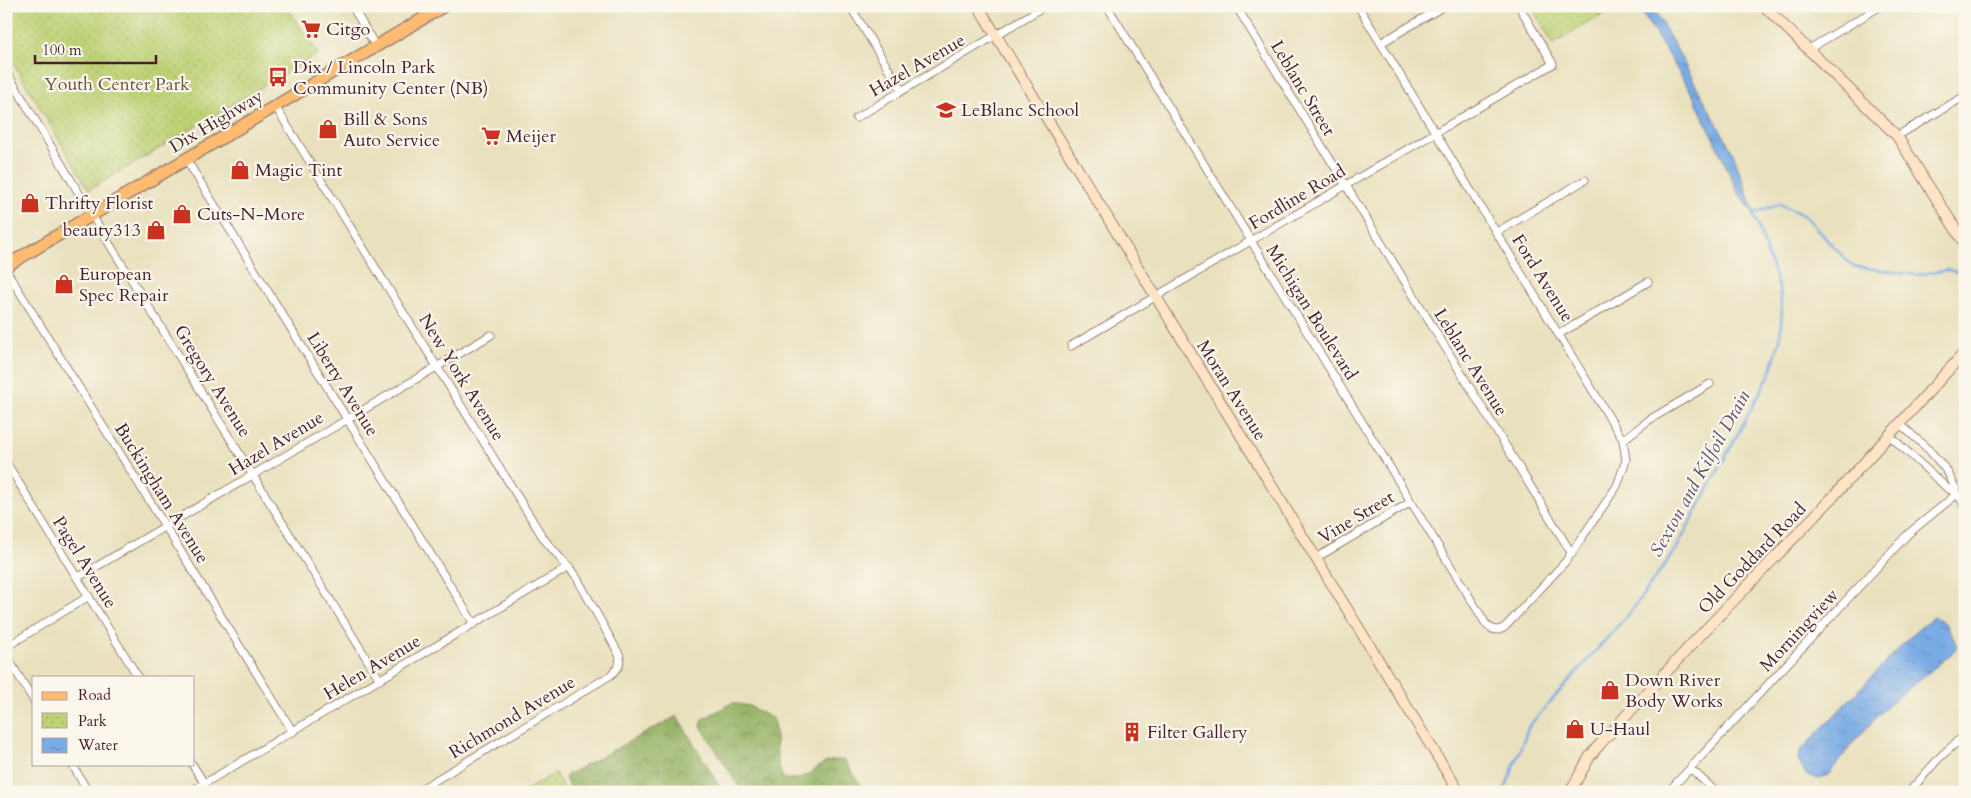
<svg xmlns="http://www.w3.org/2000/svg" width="1971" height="798" font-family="Cardo,serif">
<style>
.forest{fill:url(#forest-crowns);stroke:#706948}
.park{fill:url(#park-dots);stroke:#847850}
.water{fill:url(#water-ripples);stroke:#626588}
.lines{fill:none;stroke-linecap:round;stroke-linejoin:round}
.stream{stroke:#79abe5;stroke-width:2.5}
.street-casing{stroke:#9a8074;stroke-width:9}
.secondary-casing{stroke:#9a8074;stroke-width:12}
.primary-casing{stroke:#9a8074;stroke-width:14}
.street{stroke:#fff;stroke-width:7}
.secondary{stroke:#ffe4c6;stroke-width:10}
.primary{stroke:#ffbb71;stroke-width:11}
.labels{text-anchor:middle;stroke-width:4.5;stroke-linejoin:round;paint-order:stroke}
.poi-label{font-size:18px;fill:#4a1f2b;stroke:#fbf7ec;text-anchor:start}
.street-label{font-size:18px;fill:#4a1f2b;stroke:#fbf7ec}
.park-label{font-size:18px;fill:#6c5441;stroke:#fbf7ec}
.water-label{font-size:19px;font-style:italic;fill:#5a506c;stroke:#fbf7ec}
</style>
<defs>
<pattern id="forest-crowns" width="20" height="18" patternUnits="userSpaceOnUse" patternTransform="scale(1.25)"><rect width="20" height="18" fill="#96b366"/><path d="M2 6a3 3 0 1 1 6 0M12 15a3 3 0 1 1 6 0" fill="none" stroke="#7c9154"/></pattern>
<pattern id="park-dots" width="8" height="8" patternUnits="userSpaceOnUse" patternTransform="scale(1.25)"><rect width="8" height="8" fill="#bdd175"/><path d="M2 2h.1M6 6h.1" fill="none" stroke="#a4b365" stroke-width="1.8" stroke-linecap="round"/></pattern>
<pattern id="water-ripples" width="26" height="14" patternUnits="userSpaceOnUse" patternTransform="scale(1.25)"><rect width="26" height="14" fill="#79abe5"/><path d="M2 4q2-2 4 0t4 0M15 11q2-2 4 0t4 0" fill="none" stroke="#658bba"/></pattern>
</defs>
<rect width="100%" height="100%" fill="#fbf7ec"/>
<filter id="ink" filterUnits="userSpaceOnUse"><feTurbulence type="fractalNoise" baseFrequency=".02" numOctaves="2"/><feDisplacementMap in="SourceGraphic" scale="10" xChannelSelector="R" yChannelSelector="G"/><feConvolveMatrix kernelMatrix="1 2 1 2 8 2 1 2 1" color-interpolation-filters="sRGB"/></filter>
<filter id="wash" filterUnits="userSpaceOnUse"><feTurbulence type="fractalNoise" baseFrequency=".0096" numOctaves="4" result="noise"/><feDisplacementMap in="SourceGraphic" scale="20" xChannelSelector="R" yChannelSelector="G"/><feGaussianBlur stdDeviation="1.12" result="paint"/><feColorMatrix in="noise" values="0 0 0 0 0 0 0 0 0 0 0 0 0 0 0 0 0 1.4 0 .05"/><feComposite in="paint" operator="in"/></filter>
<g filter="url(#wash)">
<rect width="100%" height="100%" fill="#e9e1be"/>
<path class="forest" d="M732 703 749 706 773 719C779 741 773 761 784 779 789 779 796 779 801 778 817 771 825 756 845 761L865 792H742L701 726 703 719Z
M677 716 723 792H572L565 779 567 775Z"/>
<path class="park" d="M6 6H287L318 54 89 190 6 51Z
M1531 6H1617L1553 44Z
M555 773 566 792H523Z"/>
<path class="water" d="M1638 6H1653L1733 153 1754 213 1739 194 1694 97Z
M1933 617 1945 623 1958 646 1949 656 1889 704 1853 743 1828 775 1819 779 1806 775 1798 760 1800 751 1914 633Z"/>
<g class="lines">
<path class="stream" d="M1754 213 1780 204 1805 216 1852 266 1916 275 1948 270 1960 272
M1504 792 1529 726 1632 610 1676 549 1769 376 1780 340 1782 310 1779 288 1753 212"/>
</g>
</g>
<g filter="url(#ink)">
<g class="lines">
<defs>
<path id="street" d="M352 6 376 47
M850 6 902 91
M1107 6 1486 624C1492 631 1499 632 1506 626L1566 561 1617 486 1626 460 1623 440 1358 6
M1236 6 1572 554
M1381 43 1444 6
M1809 49 1881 6
M6 71 102 232 380 680
M275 106 544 539 577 578 620 656 619 666 611 675 416 792
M856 118 1045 6
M1897 136 1965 96
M186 159 474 624
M1497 232 1585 180
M6 270 293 732
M1559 334 1648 282
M1071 346 1553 64 1519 6
M1899 423 1929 450 1947 471 1965 508
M1889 435 1947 488 1956 493
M1623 440 1649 420 1710 384
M6 462 138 677
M1316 558 1411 502
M77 578 491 335
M6 647 89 596
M6 655 34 701
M1957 741 1965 750
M72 764 88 792
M192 764 204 783
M1691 769 1716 792
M190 792 569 567
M1668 792 1908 534 1957 494
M1909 792 1941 756 1965 735"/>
<path id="secondary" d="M978 6 1459 792
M1764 6 1897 136 1965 244
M1570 792 1590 756 1601 743 1691 645 1832 498 1965 352"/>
<path id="primary" d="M6 266 444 6"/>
</defs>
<use href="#street" class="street-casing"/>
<use href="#secondary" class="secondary-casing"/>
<use href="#primary" class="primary-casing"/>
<use href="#street" class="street"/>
<use href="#secondary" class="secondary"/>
<use href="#primary" class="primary"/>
</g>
</g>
<defs>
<symbol id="supermarket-bare" viewBox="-9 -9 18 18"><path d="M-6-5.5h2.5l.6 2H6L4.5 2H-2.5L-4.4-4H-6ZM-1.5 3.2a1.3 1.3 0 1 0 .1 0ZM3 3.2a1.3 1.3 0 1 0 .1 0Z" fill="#c8321e" stroke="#fbf7ec" stroke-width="2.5" paint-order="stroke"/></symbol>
<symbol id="bus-bare" viewBox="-9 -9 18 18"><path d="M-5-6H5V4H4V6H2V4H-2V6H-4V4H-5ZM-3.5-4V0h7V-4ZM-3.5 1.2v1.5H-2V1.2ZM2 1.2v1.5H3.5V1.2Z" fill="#c8321e" stroke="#fbf7ec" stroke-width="2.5" paint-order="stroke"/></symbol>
<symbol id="school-bare" viewBox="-9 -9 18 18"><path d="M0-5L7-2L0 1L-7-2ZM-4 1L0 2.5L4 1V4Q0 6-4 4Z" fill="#c8321e" stroke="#fbf7ec" stroke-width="2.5" paint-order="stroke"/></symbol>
<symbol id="shop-bare" viewBox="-9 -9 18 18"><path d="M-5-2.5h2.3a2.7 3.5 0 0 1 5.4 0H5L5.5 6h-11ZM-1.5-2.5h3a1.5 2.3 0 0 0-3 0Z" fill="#c8321e" stroke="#fbf7ec" stroke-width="2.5" paint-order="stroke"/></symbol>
<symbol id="building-bare" viewBox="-9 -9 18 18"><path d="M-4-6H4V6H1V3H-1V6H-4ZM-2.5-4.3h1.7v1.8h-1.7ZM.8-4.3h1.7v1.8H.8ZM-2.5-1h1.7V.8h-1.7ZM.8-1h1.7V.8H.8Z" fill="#c8321e" stroke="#fbf7ec" stroke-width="2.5" paint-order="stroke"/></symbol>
</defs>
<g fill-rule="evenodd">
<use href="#supermarket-bare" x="297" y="15" width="28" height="28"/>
<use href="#bus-bare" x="264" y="63" width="28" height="28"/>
<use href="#school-bare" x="932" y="96" width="28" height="28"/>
<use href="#shop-bare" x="314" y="115" width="28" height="28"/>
<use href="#supermarket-bare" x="477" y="122" width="28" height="28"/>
<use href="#shop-bare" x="226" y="156" width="28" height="28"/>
<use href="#shop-bare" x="16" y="189" width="28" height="28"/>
<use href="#shop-bare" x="168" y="200" width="28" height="28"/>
<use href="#shop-bare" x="142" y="216" width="28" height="28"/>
<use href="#shop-bare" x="50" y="270" width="28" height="28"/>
<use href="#shop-bare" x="1596" y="676" width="28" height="28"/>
<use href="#shop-bare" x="1561" y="715" width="28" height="28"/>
<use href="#building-bare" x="1118" y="718" width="28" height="28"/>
</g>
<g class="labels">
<g class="poi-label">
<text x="326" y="35">Citgo</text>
<text x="293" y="73">Dix / Lincoln Park<tspan x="293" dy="21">Community Center (NB)</tspan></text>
<text x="961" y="116">LeBlanc School</text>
<text x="343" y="125">Bill &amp; Sons<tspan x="343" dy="21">Auto Service</tspan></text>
<text x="506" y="142">Meijer</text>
<text x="255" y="176">Magic Tint</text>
<text x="45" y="209">Thrifty Florist</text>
<text x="197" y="220">Cuts-N-More</text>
<text x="141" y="236" text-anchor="end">beauty313</text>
<text x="79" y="280">European<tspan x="79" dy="21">Spec Repair</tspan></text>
<text x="1625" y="686">Down River<tspan x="1625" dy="21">Body Works</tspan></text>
<text x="1590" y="735">U-Haul</text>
<text x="1147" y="738">Filter Gallery</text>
</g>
<g class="street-label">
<text transform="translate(917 65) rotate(-30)" y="6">Hazel Avenue</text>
<text transform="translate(1303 88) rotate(59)" y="6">Leblanc Street</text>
<text transform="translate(216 121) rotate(-31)" y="6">Dix Highway</text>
<text transform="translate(1297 197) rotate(-31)" y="6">Fordline Road</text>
<text transform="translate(1543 278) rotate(58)" y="6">Ford Avenue</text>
<text transform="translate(1312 312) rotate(58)" y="6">Michigan Boulevard</text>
<text transform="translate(1471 362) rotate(58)" y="6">Leblanc Avenue</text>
<text transform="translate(462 377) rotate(58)" y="6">New York Avenue</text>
<text transform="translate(213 381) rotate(58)" y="6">Gregory Avenue</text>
<text transform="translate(343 384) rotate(58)" y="6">Liberty Avenue</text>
<text transform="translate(1232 390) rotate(58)" y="6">Moran Avenue</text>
<text transform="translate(276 443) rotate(-31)" y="6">Hazel Avenue</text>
<text transform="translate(162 493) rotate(58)" y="6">Buckingham Avenue</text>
<text transform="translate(1356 517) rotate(-31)" y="6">Vine Street</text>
<text transform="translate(1752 558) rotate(-46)" y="6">Old Goddard Road</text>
<text transform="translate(85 562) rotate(58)" y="6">Pagel Avenue</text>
<text transform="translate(1799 630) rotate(-47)" y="6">Morningview</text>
<text transform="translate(372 667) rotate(-31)" y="6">Helen Avenue</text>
<text transform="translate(512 717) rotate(-31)" y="6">Richmond Avenue</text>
</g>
<g class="park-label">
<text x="117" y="90">Youth Center Park</text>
</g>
<g class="water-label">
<text transform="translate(1699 473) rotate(-61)" y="7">Sexton and Kilfoil Drain</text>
</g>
</g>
<rect width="1971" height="798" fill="none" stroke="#fbf7ec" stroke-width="25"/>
<rect x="32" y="676" width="162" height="90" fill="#fbf7ec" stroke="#b4a19f"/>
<rect x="42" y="692" width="25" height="8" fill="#ffbb71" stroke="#b4a19f"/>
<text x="78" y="700" font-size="15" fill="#4a1f2b">Road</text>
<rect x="42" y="713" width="25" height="15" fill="url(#park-dots)" stroke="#b4a19f"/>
<text x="78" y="726" font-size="15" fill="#4a1f2b">Park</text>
<rect x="42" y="738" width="25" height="15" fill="url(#water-ripples)" stroke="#b4a19f"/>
<text x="78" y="750" font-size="15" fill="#4a1f2b">Water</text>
<path d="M35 55v8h121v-8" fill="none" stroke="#4a1f2b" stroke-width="2.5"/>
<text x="42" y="55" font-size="15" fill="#4a1f2b" stroke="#fbf7ec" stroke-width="4" paint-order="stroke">100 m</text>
</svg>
